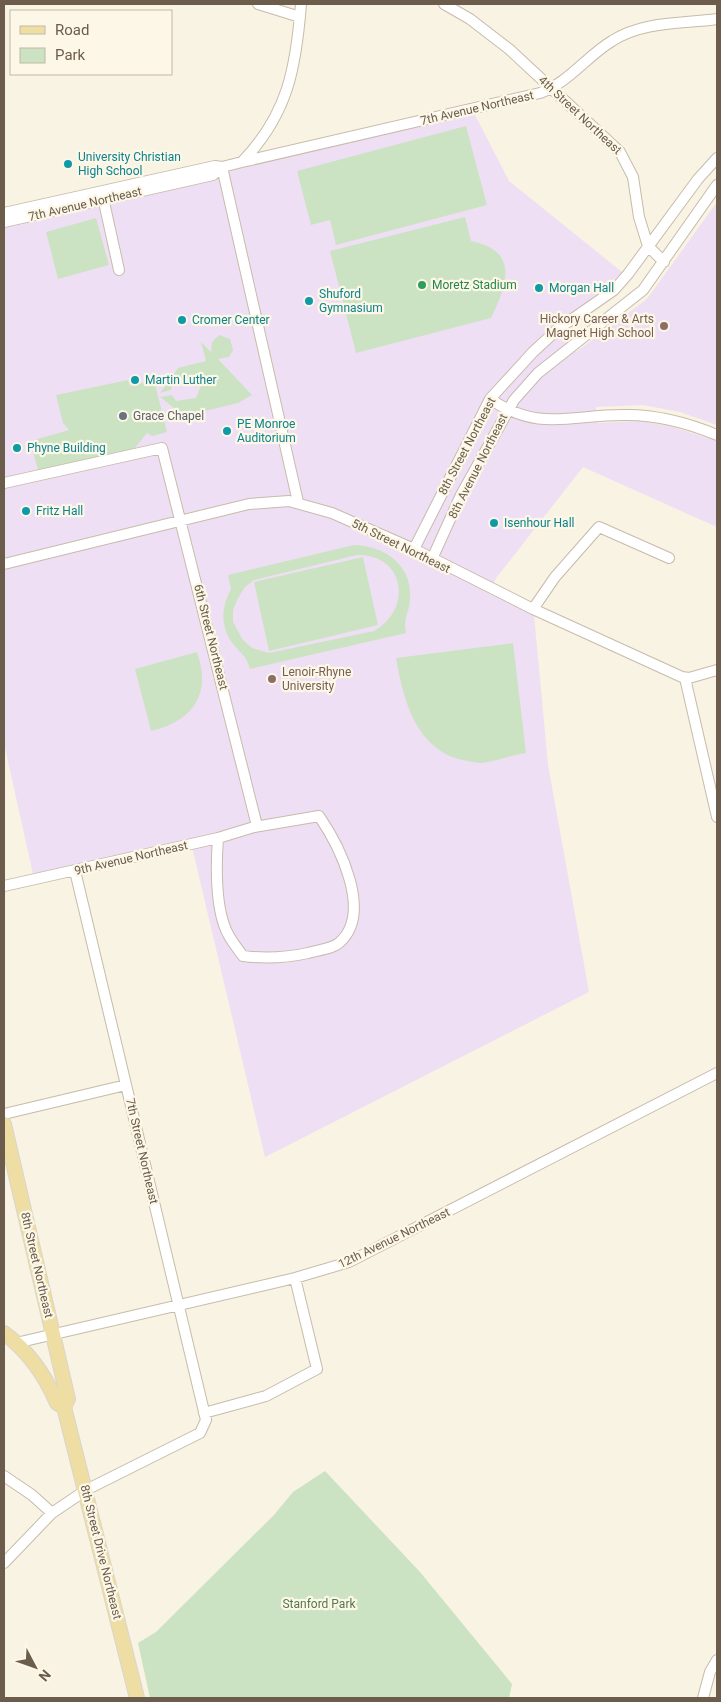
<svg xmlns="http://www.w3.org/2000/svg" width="721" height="1702" font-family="Roboto,sans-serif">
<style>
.education{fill:#efdff4}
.green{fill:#cbe3c3;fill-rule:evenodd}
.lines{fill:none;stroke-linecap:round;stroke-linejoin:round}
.minor-casing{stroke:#c7bbab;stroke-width:12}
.major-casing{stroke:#d9d5d0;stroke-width:16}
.minor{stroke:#fff;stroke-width:10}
.major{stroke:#eedea3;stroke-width:14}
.culture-dot{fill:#0f9aa8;stroke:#fcf7e7;stroke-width:2}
.leisure-dot{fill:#2e9e5b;stroke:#fcf7e7;stroke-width:2}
.education-dot{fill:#8d6e63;stroke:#fcf7e7;stroke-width:2}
.worship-dot{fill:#6b7280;stroke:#fcf7e7;stroke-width:2}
.labels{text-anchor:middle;stroke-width:4.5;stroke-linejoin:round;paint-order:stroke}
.street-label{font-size:12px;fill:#6c5c4c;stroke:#fcf7e7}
.culture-label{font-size:12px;fill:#0d838f;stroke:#fcf7e7;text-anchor:start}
.leisure-label{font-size:12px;fill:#27864d;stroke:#fcf7e7;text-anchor:start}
.education-label{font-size:12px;fill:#785e54;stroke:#fcf7e7;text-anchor:end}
.worship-label{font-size:12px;fill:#5b616d;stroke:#fcf7e7;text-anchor:start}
.park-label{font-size:12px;fill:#537a4c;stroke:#fcf7e7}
</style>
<rect width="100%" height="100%" fill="#f8f3e2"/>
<path class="education" d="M474 113 509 181 622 272 606 287 555 326 576 352 647 299 717 202V425L680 412 643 405 596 407 598 423 640 421 670 426 717 441V527L583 467 497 577 488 593 534 615 548 765 589 992 265 1157 190 838 33 874 4 743V226L216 177 246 165Z"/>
<path class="green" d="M466 126 487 205 336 245 330 220 311 225 297 171Z
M465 217 471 241C520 251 507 285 491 318L356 353 330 251Z
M96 218 109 265 58 279 46 232Z
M219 335 230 339 233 350 229 357 218 359 252 395 238 403 184 416 160 397 172 395 176 401 196 398 200 388 199 379 190 376 173 381 171 390 160 393 178 368 206 361 201 342 211 352 212 342Z
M128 380 130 386 154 380 167 432 152 436 147 433 135 448 38 470 32 448 34 440 69 430 63 423 56 395Z
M354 545C385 546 413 565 410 600 409 615 403 616 406 633L250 669C246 655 241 654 233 644 220 626 221 607 231 589L228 575ZM357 555C405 554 413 609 374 631L269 653 252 648 243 640 233 622V610L238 598 245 587 254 580Z
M363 557 378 625 269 651 254 582Z
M513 643 526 753C512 755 496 761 482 763 476 763 469 761 463 760 416 750 403 699 396 658Z
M197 652C212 694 193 721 151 731L135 669Z
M325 1471 420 1572 512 1684 509 1698H150L138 1643 156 1632 274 1515 293 1492Z"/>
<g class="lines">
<defs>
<path id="minor" d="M258 4 300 17
M444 4 470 19 509 49 620 152 633 177 639 217 648 246 664 262
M242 162C288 114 296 68 301 4
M222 167 298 502
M102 193 119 270
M4 213 215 166 222 167
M4 222 213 175 222 167 242 162 540 93C568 83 587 56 612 41 643 21 682 24 717 19
M490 399C540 433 572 414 627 415 659 415 688 423 717 435
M4 483 162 448 257 826
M414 549 490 399 533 352 558 329 614 290 628 274 698 179 717 158
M432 559 461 495 514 400 538 373 643 290 717 185
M4 564 249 504 289 501 332 513 414 549 533 609 682 677 689 678 717 670
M533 609 555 577 599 527 669 558
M685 678 717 817
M4 886 218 838 254 827 319 816C339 845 373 912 340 942 333 949 317 950 308 953 285 958 266 959 243 956 238 949 232 942 228 934 215 910 216 864 218 838
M4 1114 126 1085
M16 1343 295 1278 349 1262 717 1073
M204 1413 266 1396 317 1369 295 1278
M4 1476 32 1495 52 1513
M4 1563 52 1513 86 1490 200 1433 206 1420 75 871
M703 1698 710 1672 717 1660"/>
<path id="major" d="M4 1124 68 1399 64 1407
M4 1333C28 1351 45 1375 57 1403L64 1407
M64 1407 137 1698"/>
</defs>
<use href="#minor" class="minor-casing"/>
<use href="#major" class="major-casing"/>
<use href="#minor" class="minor"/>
<use href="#major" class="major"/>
</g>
<g class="culture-dot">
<circle cx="68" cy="164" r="5"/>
<circle cx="539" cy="288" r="5"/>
<circle cx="309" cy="301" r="5"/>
<circle cx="182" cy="320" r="5"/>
<circle cx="135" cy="380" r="5"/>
<circle cx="227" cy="431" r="5"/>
<circle cx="17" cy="448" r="5"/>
<circle cx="26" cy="511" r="5"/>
<circle cx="494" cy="523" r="5"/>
</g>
<circle class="leisure-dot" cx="422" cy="285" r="5"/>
<g class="education-dot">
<circle cx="664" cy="326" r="5"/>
<circle cx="272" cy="679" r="5"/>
</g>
<circle class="worship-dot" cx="123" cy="416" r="5"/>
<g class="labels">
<g class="street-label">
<text transform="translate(477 108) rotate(-13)" y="4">7th Avenue Northeast</text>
<text transform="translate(580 115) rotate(43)" y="4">4th Street Northeast</text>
<text transform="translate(85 204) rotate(-13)" y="4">7th Avenue Northeast</text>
<text transform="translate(467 446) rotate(-62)" y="4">8th Street Northeast</text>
<text transform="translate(478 466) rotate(-63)" y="4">8th Avenue Northeast</text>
<text transform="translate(401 546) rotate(26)" y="4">5th Street Northeast</text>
<text transform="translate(211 637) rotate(76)" y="4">6th Street Northeast</text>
<text transform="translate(131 858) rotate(-13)" y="4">9th Avenue Northeast</text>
<text transform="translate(142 1151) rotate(77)" y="4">7th Street Northeast</text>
<text transform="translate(394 1238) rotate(-26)" y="4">12th Avenue Northeast</text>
<text transform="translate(37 1265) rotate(77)" y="4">8th Street Northeast</text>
<text transform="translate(101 1552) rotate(76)" y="4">8th Street Drive Northeast</text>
</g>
<g class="culture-label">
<text x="78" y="161">University Christian<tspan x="78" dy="14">High School</tspan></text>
<text x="549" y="292">Morgan Hall</text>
<text x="319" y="298">Shuford<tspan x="319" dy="14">Gymnasium</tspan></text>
<text x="192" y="324">Cromer Center</text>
<text x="145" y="384">Martin Luther</text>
<text x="237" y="428">PE Monroe<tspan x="237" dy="14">Auditorium</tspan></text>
<text x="27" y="452">Phyne Building</text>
<text x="36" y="515">Fritz Hall</text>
<text x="504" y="527">Isenhour Hall</text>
</g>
<g class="leisure-label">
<text x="432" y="289">Moretz Stadium</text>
</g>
<g class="education-label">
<text x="654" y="323">Hickory Career &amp; Arts<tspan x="654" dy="14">Magnet High School</tspan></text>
<text x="282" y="676" text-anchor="start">Lenoir-Rhyne<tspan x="282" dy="14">University</tspan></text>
</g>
<g class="worship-label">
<text x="133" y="420">Grace Chapel</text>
</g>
<g class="park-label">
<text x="319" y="1608">Stanford Park</text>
</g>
</g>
<rect width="721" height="1702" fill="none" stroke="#6c5c4c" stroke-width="10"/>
<rect x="10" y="10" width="162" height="65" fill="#fcf7e7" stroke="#c2b9a9"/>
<rect x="20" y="26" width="25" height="8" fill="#eedea3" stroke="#c2b9a9"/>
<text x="55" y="35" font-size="15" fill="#6c5c4c">Road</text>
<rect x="20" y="48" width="25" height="15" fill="#cbe3c3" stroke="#c2b9a9"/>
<text x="55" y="60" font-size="15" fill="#6c5c4c">Park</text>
<g transform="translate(35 1667) rotate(131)" stroke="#fcf7e7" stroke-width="4" paint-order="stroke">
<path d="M0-4L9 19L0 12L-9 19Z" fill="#6c5c4c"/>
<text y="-8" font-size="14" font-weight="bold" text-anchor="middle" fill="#6c5c4c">N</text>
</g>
</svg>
